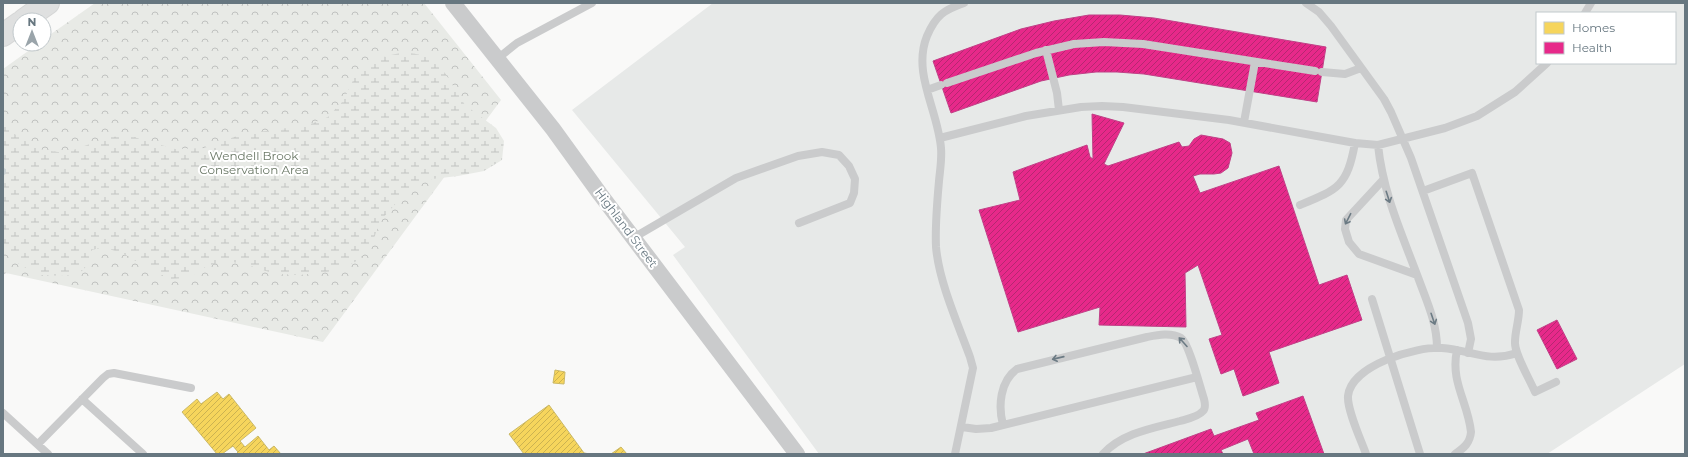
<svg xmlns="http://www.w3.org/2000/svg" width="1688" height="457" font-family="Montserrat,sans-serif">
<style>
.built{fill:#e7e9e8;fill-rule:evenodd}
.forest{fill:url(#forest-crowns)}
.wetland{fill:url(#wetland-marsh)}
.homes{fill:url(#homes-hatch);stroke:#cbb967}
.health{fill:url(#health-hatch);stroke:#c14087}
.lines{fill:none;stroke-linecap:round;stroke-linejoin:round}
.stream{stroke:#ccd4d6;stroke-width:6}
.secondary-casing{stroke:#d5d6d6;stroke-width:24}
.service{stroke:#cacbcc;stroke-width:8}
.minor{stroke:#cacbcc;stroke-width:16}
.secondary{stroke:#dfe0e0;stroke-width:22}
.oneway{stroke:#6c7b84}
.labels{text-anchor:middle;stroke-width:4;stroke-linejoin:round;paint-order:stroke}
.park-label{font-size:12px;fill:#6a7866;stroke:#fff}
.street-label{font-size:12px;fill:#677780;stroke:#fff}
</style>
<defs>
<pattern id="forest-crowns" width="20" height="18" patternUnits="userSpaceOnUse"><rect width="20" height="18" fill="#e8eae6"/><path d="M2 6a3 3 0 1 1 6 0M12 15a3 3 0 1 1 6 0" fill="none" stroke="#c0c2c0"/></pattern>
<pattern id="wetland-marsh" width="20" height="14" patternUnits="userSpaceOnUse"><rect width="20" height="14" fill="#e8eae6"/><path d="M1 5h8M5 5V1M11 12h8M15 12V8" fill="none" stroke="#c0c2c0"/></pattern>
<pattern id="homes-hatch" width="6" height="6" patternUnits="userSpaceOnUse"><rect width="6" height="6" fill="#f6d55c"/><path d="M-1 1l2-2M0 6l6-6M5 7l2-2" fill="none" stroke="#cbb251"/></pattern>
<pattern id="health-hatch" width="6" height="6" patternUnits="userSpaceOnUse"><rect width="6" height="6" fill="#e7298a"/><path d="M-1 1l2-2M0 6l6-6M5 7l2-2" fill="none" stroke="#b52871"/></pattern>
</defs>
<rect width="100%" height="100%" fill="#f9f9f8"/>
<path class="built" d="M713 3H1685V364L1547 454H819L673 255 685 247 572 110ZM1537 13H1675V63H1537Z"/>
<path class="forest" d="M95 3H424L501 100 323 342 6 273 3 275V69L38 44H44V39Z"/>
<path class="wetland" d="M405 52 427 56 445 73 465 105 496 128 504 141 502 160 484 171 458 176 432 179 416 186 398 201 381 220 372 243 359 260 335 271 300 275 275 274 245 264 225 261 207 266 188 278 171 279 149 269 124 254 103 247 92 250 89 263 82 271 66 276 38 275 19 264 3 243V116L13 133 38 149 65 153 109 137 130 136 175 149 204 148 234 137 256 132 303 127 328 117 343 101 360 66 377 58Z"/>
<path class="homes" d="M555 370 565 372 564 384 553 383Z
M217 392 223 399 229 394 256 428 240 441 245 447 258 436 269 450 274 446 281 454H236L238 452 233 446 222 454H217L182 412 197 399 201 404Z
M549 405 584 453 590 454H524L509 434Z
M621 447 627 454H611Z"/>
<path class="health" d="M1089 15H1120L1154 18 1326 47 1317 102 1144 74 1117 72H1096L1069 75 1041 81 951 113 933 61 1021 29 1054 21Z
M1092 114 1124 123 1104 164 1108 166 1179 142 1182 147 1189 146 1194 139 1201 135 1223 139 1230 143 1232 153 1228 168 1221 173 1214 174H1200L1193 176 1200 193 1279 166 1319 285 1347 275 1362 320 1269 352 1279 383 1243 396 1234 369 1221 374 1209 339 1222 335 1198 265 1185 273 1186 327 1099 325 1100 307 1018 332 979 210 1020 200 1013 172 1087 145 1090 157 1093 159Z
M1557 320 1577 359 1557 369 1537 330Z
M1303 396 1324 454H1254L1248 439 1221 450 1223 454H1143L1211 429 1214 436 1259 420 1256 413Z"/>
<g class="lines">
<path class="stream" d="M3 171V172"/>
<defs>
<path id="secondary" d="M24 20 48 3
M3 35 20 23"/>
</defs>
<use href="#secondary" class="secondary-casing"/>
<path class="service" d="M1306 3 1319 12 1331 26 1384 99 1391 112 1411 158 1468 323 1471 339 1468 353
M1585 13 1591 3
M1046 50 1057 93 1059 110
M497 59 517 43 592 3
M1322 72 1345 74 1361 68
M947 83 1036 53 1074 44 1104 42 1143 44 1315 71
M927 90 941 85
M1244 122 1255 62
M940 138 1026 116 1081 107 1102 106 1123 107 1229 120 1355 143 1378 145 1445 128 1477 116 1515 92 1547 63
M1378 145C1383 194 1402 234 1419 280 1427 302 1437 323 1437 348
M1383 180 1346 220 1345 229 1349 242 1359 254 1417 275
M1423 191 1472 173 1519 310C1519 321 1515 331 1515 342 1514 353 1530 380 1535 392L1556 382
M1300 205C1339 189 1347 186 1355 143
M633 238 736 178 798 156 822 152 839 155 849 166 855 179 854 193 850 203 799 223
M1372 299 1420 454
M82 399 143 454
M3 413 48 454
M1003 425C998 406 1000 381 1017 369L1147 337C1157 335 1171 332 1181 338 1189 343 1200 387 1204 399 1205 403 1206 408 1203 411 1198 417 1187 419 1180 421 1153 428 1122 433 1103 454
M962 427 976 429 991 428 1197 377
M38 444 103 378 108 374 114 373 191 388
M955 454 973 368 970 357C958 324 939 282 936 247 935 226 937 203 939 181 940 170 942 159 941 148 938 110 912 73 927 36 936 15 944 10 964 3
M1366 454C1361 440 1347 410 1348 396 1351 365 1417 346 1442 348 1471 350 1487 363 1517 353
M1455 454C1464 448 1470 443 1471 432 1468 402 1450 382 1457 350"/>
<path class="minor" d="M453 3 553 129 600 194 797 454"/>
<use href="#secondary" class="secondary"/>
</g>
<defs><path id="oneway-shaft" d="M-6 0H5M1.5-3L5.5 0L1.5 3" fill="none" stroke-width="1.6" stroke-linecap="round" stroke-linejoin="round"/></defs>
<g class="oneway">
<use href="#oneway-shaft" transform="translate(1388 197) rotate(72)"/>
<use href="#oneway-shaft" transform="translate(1348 219) rotate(117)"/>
<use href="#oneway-shaft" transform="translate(1433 319) rotate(71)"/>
<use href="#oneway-shaft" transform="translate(1183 342) rotate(-132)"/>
<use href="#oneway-shaft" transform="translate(1058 358) rotate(167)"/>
</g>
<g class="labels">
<g class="park-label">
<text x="254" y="160">Wendell Brook<tspan x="254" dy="14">Conservation Area</tspan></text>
</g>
<g class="street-label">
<text transform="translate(626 228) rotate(53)" y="4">Highland Street</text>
</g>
</g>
<rect width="1688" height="457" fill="none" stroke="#677780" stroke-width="8"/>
<rect x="1536" y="12" width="140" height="52" fill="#ffffff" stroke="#c2c9cc"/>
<rect x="1544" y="22" width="20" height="12" fill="#f6d55c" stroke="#c2c9cc"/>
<text x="1572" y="32" font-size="12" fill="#677780">Homes</text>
<rect x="1544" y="42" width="20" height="12" fill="#e7298a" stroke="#c2c9cc"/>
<text x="1572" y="52" font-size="12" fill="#677780">Health</text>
<g transform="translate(32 32)"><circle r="19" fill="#ffffff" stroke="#c2c9cc"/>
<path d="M0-3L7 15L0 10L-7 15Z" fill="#9aa4aa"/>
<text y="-6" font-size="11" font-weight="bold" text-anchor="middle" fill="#677780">N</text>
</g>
</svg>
